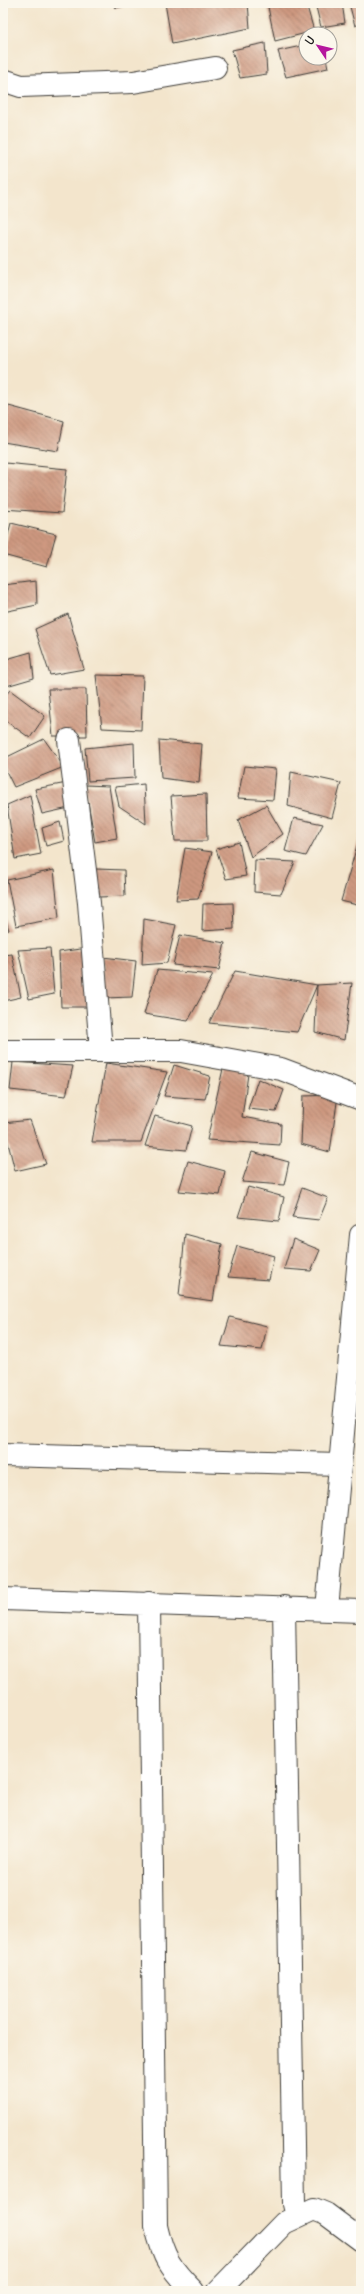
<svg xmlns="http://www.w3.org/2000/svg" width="364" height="2294" font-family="Delius,sans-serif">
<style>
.building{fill:url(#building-back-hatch)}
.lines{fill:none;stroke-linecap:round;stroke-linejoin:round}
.minor-casing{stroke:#3c3a36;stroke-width:24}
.minor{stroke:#fff;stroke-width:22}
</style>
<defs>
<pattern id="building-back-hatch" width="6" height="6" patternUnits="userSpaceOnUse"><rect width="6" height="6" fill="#ce9880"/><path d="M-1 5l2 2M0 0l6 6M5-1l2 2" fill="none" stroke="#a67b68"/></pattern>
</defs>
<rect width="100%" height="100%" fill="#fbf7ec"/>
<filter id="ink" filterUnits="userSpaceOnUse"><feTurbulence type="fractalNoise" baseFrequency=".025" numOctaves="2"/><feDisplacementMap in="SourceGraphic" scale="8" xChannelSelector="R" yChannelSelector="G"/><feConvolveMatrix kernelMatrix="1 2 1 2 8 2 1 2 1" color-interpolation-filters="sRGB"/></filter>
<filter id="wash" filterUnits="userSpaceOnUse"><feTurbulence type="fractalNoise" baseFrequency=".012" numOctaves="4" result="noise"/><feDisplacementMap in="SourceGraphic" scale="16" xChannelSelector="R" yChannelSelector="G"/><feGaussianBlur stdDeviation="0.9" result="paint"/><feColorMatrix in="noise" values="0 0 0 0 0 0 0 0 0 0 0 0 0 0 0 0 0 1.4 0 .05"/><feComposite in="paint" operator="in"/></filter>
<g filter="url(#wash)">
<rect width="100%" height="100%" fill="#f3e5cc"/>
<g id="blocks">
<path class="building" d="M113 3H134V4L115 8Z
M165 3H248L250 28 172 44Z
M293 3H306L314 31 275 41 268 7Z
M315 3H342L345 23 321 27Z
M349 3H361V23L355 26Z
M265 43 267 74 240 78 232 50Z
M306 45V58H326L328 68 286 77 278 51Z
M5 405 64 421 58 451 3 442Z
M5 463 67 469 62 513 3 509Z
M11 523 56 534 47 567 3 555Z
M36 581 37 605 3 612V585Z
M68 614 84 669 50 675 35 629Z
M31 652 34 678 3 687V660Z
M96 675 143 676 141 730 102 728Z
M48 689H86L87 736H53Z
M10 690 45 716 30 738 3 719V698Z
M44 739 64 767 14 787 3 765V759Z
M159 740 202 744 199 783 161 778Z
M134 743 135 778 88 781 85 748Z
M244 766 276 769 273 800 238 798Z
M291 772 341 783 332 818 288 806Z
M67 783 69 808 42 814 35 789Z
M144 784 146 824 119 806 115 787Z
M85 785 109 786 117 838 95 842Z
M206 794 207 841H175L171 796Z
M30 795 41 854 15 859 7 805Z
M266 805 283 834 251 857 238 820Z
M294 818 323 824 306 856 285 851Z
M60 822 64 841 46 846 42 828Z
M361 832V906L341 901Z
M239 842 246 876 226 879 216 849Z
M185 848 212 852 198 899 176 900Z
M255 860 295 862 281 894 254 892Z
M96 869 124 870 125 896 99 897Z
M54 870 59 918 16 926 7 880Z
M233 903 234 929 202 931 203 904Z
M3 912 9 930 3 932Z
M144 919 176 925 167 963 142 965Z
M180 935 225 943 219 970 173 965Z
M50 948 54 994 29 999 18 950Z
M87 948 88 1007H61L59 952Z
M12 954 21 997 3 1001V955Z
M103 957 136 961 132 997 104 998Z
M157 970 213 975 188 1021 144 1014Z
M235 971 317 985 297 1032 209 1023Z
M352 983 344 1040 315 1032 317 985Z
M225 1060 249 1067 242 1117 281 1124 280 1145 207 1140Z
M13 1062 73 1066 66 1096 10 1090Z
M106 1063 167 1072 141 1142H92Z
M174 1065 210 1076 205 1099 164 1096Z
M258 1079 284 1090 276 1112 248 1109Z
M338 1095 330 1152 301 1144 303 1096Z
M155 1116 192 1126 186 1150 145 1146Z
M30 1120 46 1164 15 1171 3 1123Z
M252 1152 289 1162 284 1185 242 1182Z
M188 1161 225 1171 220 1195 179 1191Z
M248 1187 284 1197 279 1221 238 1217Z
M302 1188 328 1198 319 1220 292 1217Z
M185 1234 222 1244 213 1301 179 1296Z
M293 1239 320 1250 311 1271 284 1269Z
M237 1246 274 1256 269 1280 228 1277Z
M230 1317 267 1326 262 1350 221 1346Z"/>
</g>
</g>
<g filter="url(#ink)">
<use href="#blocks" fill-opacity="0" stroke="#3c3a36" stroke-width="1"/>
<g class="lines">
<defs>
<path id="minor" d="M3 80 21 86 133 82 215 68
M69 740 89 903 101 1050
M3 1051H181L281 1069 361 1099
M3 1455 339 1464
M3 1599 361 1611
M149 1603 156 2226C163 2257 170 2268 193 2291
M284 1607 294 2204 297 2216
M327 1609 361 1235
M218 2291 284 2223 314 2209 326 2214 361 2240"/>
</defs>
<use href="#minor" class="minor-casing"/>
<use href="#minor" class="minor"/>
</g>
</g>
<rect width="364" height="2294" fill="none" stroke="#fbf7ec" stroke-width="16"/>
<g transform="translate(318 46) rotate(305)"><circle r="19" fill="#fbf7ec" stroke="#a29f99"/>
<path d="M0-3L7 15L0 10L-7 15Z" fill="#b5179e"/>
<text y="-6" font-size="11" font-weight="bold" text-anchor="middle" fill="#1c1c1c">U</text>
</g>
</svg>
